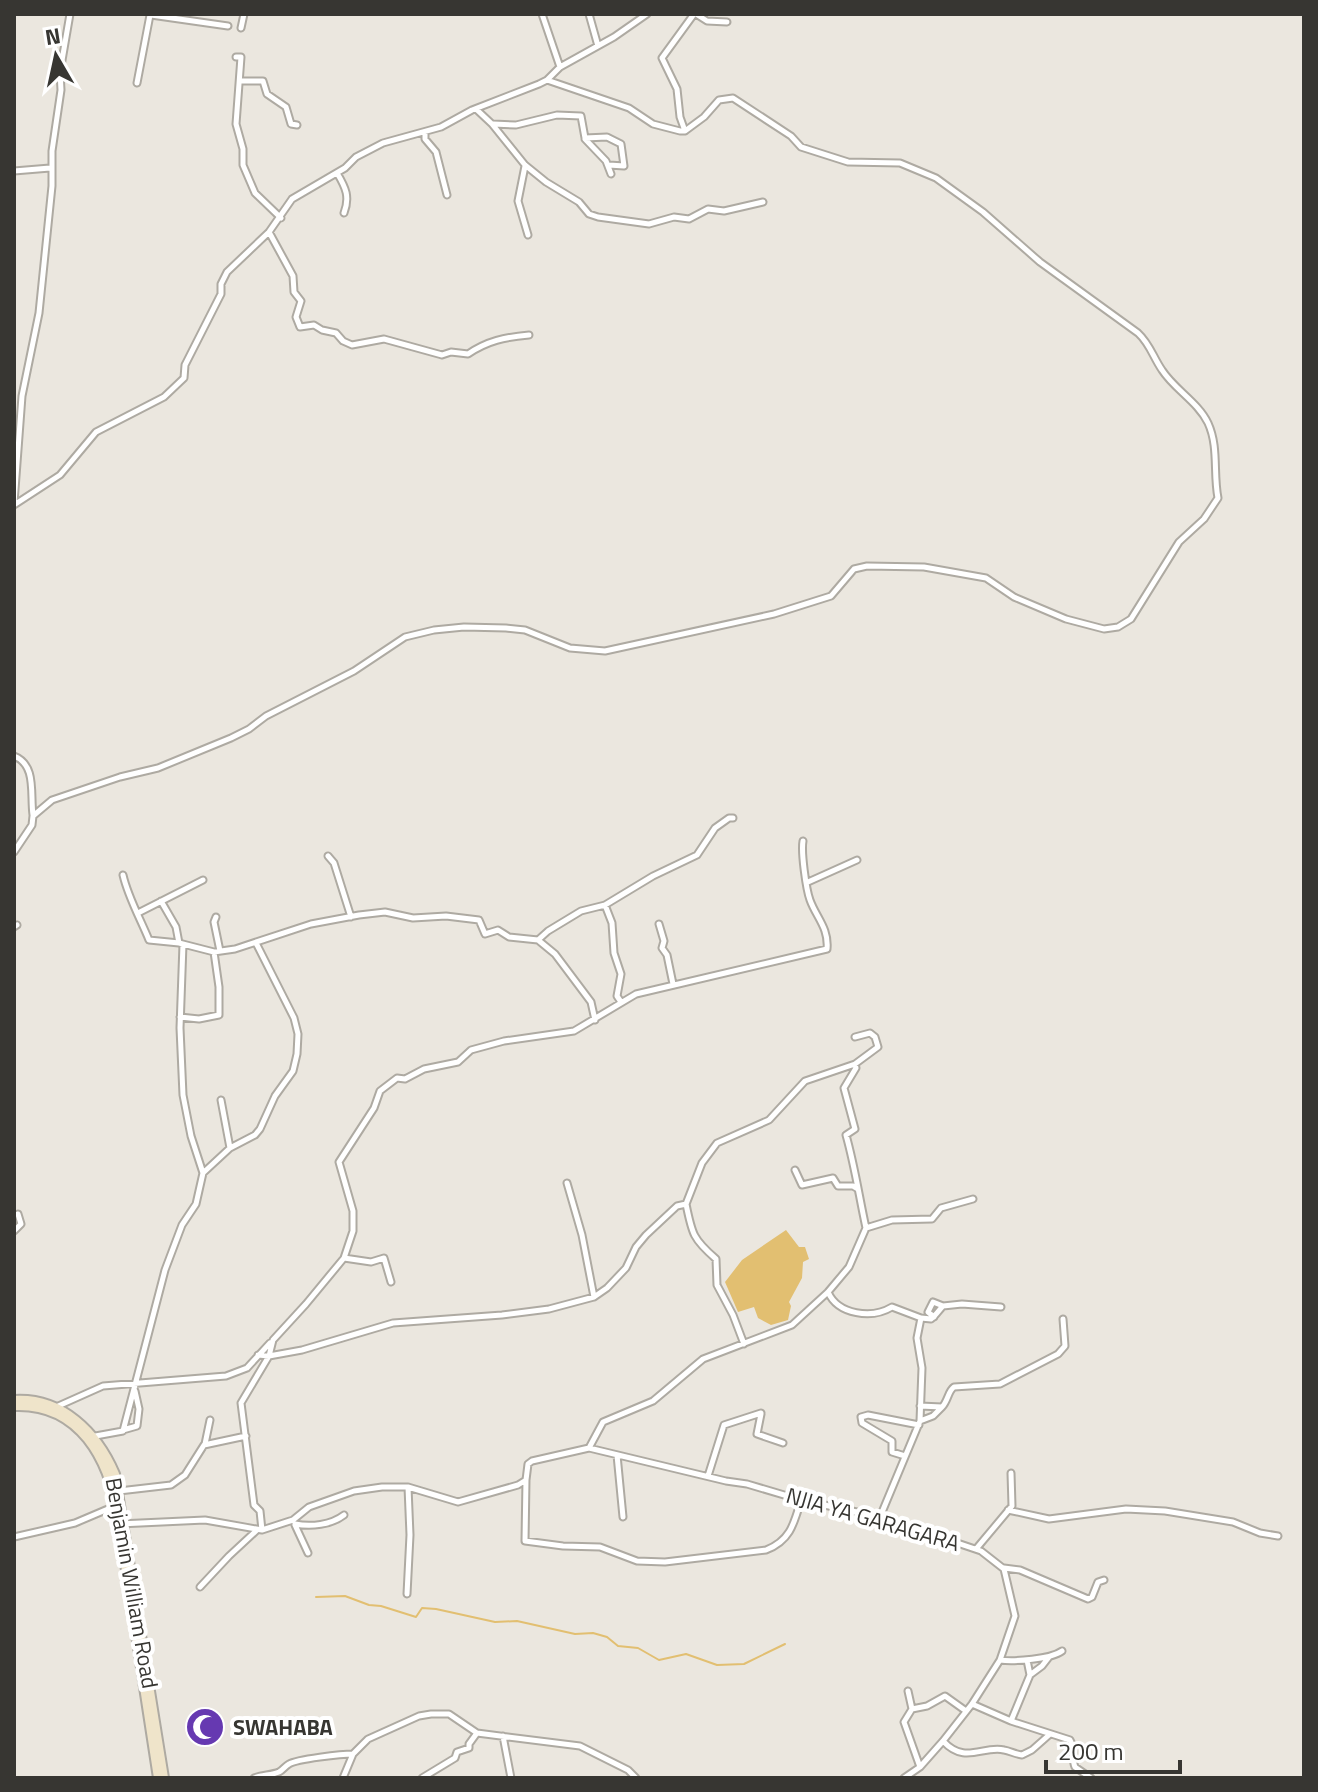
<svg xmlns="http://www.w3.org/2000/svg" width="1318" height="1792" font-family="'Titillium Web',sans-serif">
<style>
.water{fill:#e2bf71}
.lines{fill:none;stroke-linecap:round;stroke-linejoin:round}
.stream{stroke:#e2bf71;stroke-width:2}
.minor-casing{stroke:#aeaaa2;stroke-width:9}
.secondary-casing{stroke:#aeaaa2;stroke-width:12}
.minor{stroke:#fff;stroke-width:5}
.secondary{stroke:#efe4ca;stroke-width:8}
.labels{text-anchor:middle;stroke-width:8;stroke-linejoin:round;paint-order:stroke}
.street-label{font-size:22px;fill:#373632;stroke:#fff}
.poi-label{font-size:22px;font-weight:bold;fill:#373632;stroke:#fff;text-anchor:start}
</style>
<rect width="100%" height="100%" fill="#ebe7df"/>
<path class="water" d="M786 1230 799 1247H805L809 1259 803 1262 802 1278 789 1302 791 1306 788 1320 771 1325 758 1318 754 1307 738 1312 725 1282 742 1260Z"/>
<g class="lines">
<path class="stream" d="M316 1597 345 1596 369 1605 381 1606 416 1617 422 1608 436 1609 495 1622 517 1621 575 1634 593 1633 607 1637 618 1646 638 1648 659 1660 686 1654 717 1665 744 1664 785 1644"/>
<defs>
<path id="minor" d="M542 14 560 67
M589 14 598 46
M696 14 707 21 727 22
M151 15 228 26
M241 28 244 14
M236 57H241L236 124 243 149V165L255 193 281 218
M240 81H263L267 94 286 107 291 124 297 125
M137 83 150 15
M476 109 492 124 525 165 546 182 579 202 589 214 598 217 649 224 674 217 689 219 708 209 724 211 763 202
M493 124 516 125 557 115 581 116 585 138 607 137 621 144 624 166 609 165
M685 131 680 117 677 89 662 58 694 14
M425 132V139L436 152 447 195
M585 139 606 161 611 174
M525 166 518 201 528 235
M14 171 50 168
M337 173C346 188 350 197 344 213
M269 232 293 276 294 292 301 301 296 317 300 327 314 325 322 330 336 333 343 341 352 345 384 339 442 355 451 352 468 354C487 341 505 337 529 335
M14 503 22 396 39 313 52 186V151L61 90 60 72 70 14
M14 505 60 475 96 432 164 397 184 378 185 365 221 294V284L227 272 269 232 292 199 345 168 356 157 383 143 441 127 472 110 539 84 547 80 560 67 614 37 647 14
M14 756C37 765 30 794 33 815
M14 852 32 825 33 816 52 800 120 777 158 768 231 738 249 729 266 716 354 671 405 637 434 630 464 627 506 628 525 630 570 648 605 651 774 614 831 596 854 569 867 566 924 567 986 578 1014 597 1066 619 1104 629 1118 627 1131 619 1179 542 1204 519 1218 498C1213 473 1219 447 1208 423 1198 402 1174 389 1162 370 1153 357 1150 344 1138 333L1040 262 983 212 936 178 900 163 848 162 801 147 791 136 733 98 719 100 704 117 685 131H680L653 124 629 108 547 80
M328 856 334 863 351 917
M123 875C128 897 140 918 149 940L179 943 214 952 235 949 311 924 359 915 385 912 413 918 446 916 479 920 485 934 498 930 509 937 538 940 555 954 591 1002 595 1020
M808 882 857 860
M161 901 176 927 179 943
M605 905 612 923 614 953 621 974 617 996 621 1002
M138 913 203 880
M216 917 214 922 220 951
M659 924 664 941 662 948 667 955 673 984
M14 927 17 925
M538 940 548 931 581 911 605 905 653 876 697 855 715 828 729 818H733
M180 1017 199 1019 219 1015V987L214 952
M855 1064 856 1068 844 1088 855 1129 846 1135C855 1167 859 1196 866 1228
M221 1100 230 1148
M795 1170 802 1185 833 1178 838 1186H853L858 1189
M203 1173 230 1148 255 1135 260 1129 275 1096 293 1071 297 1054 298 1034 294 1018 256 943
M567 1183 582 1235 594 1297
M686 1204C692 1234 693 1239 716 1259L717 1285 733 1315 744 1344
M14 1231 21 1224 18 1214
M344 1258 371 1262 384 1258 391 1282
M828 1292C838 1315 872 1319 892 1307L921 1318
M943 1306 962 1304 1001 1307
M258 1355 269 1356 273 1340 306 1304 344 1258 353 1231V1211L339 1162 374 1108 380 1091 397 1078 405 1079 424 1069 458 1062 471 1050 504 1041 574 1031 636 994 827 949C829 928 816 917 810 900 806 889 801 852 803 841
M920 1406 942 1407C948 1401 948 1391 954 1387L1000 1384 1058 1354 1065 1346 1063 1319
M56 1407 103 1386 226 1376 247 1368 270 1343
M761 1414 757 1434 783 1443
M920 1421 933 1416 942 1407
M123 1430 137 1426 139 1409 135 1391
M90 1437 123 1431 165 1270 182 1225 196 1204 203 1173 191 1136 183 1095 180 1028 183 944
M205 1444 210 1420
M589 1448 726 1481 747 1484 801 1500 880 1517 981 1551 1004 1569 1015 1616 1000 1660 972 1704 943 1741 920 1767 904 1778
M617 1455 623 1517
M905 1456 892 1452V1441L862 1423 861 1417 868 1415 919 1425
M708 1476 724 1425 761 1413
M526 1480 525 1541 563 1546 600 1547 637 1561 665 1562 766 1550C790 1541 794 1524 801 1500
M119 1491 171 1485 185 1475 204 1445 246 1436
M1008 1510 1049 1519 1126 1509 1165 1511 1233 1522 1260 1533 1278 1536
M880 1517 920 1421 922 1368 917 1338 921 1318 931 1319C936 1315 939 1310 943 1306L933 1302 928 1312 934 1317
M119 1524 205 1520 262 1530 293 1520 309 1507 354 1491 382 1487H408L458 1502 518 1485 526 1480 528 1464 532 1461 589 1448 603 1422 653 1401 703 1359 792 1325 828 1292 849 1267 866 1228 892 1220 932 1219 941 1208 973 1199
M295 1524C311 1527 331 1525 344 1515
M295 1525 308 1553
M262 1530 260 1511 254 1505 241 1403 269 1356 302 1350 393 1323 502 1315 549 1309 594 1297 607 1288 626 1268 636 1247 646 1235 677 1206 686 1204 702 1163 717 1143 769 1120 805 1081 855 1064 878 1047 875 1037 870 1033 855 1037
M14 1537 75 1523 115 1506
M976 1549 1012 1506 1011 1473
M1004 1568 1020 1570 1088 1599 1092 1597 1098 1582 1104 1580
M200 1587 229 1556 257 1530
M407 1594 410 1535 408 1487
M1000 1660C1014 1662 1051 1659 1062 1651
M1027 1660 1030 1675 1011 1721 1070 1740C1076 1750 1071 1758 1075 1767L1091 1778
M1030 1675 1042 1666 1049 1657
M908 1691 912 1709 927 1706 945 1696 966 1711
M972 1704 1011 1721
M912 1709 904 1722 920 1767
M503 1736 511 1778
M943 1741C965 1765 983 1745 1004 1750 1010 1751 1015 1754 1022 1755L1032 1750 1049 1735
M254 1778C262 1775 272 1775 279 1772 283 1770 285 1766 289 1764 297 1759 342 1754 353 1754
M343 1778 353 1754 368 1739 419 1716 431 1714H449L477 1733 580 1746 628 1770 636 1778
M422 1778 455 1758 457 1752 469 1748V1744L477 1733"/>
<path id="secondary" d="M14 1400C62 1397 97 1432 115 1474L164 1778
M14 1406C80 1403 109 1460 118 1516
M124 1557 158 1778"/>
</defs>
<use href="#minor" class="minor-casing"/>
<use href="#secondary" class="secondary-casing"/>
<use href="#minor" class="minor"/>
<use href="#secondary" class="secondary"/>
</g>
<defs>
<symbol id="mosque-disc" viewBox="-11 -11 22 22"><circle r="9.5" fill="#6639b1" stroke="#fff"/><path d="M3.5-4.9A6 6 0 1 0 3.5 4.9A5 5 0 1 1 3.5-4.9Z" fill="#fff"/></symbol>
</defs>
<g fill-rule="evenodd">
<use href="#mosque-disc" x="183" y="1705" width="44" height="44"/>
</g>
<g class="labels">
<g class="street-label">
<text transform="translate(873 1519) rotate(16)" y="8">NJIA YA GARAGARA</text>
<text transform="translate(132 1583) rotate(80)" y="8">Benjamin William Road</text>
</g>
<g class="poi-label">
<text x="233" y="1735">SWAHABA</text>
</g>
</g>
<rect width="1318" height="1792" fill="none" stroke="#373632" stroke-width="32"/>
<g transform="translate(56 56) rotate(351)" stroke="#ffffff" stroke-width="6" paint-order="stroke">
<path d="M0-6L14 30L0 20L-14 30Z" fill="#373632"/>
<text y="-12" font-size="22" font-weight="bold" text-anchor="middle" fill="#373632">N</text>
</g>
<path d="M1046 1760v12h134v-12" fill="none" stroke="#373632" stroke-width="4"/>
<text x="1058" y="1760" font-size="24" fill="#373632" stroke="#ffffff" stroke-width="6" paint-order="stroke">200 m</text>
</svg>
